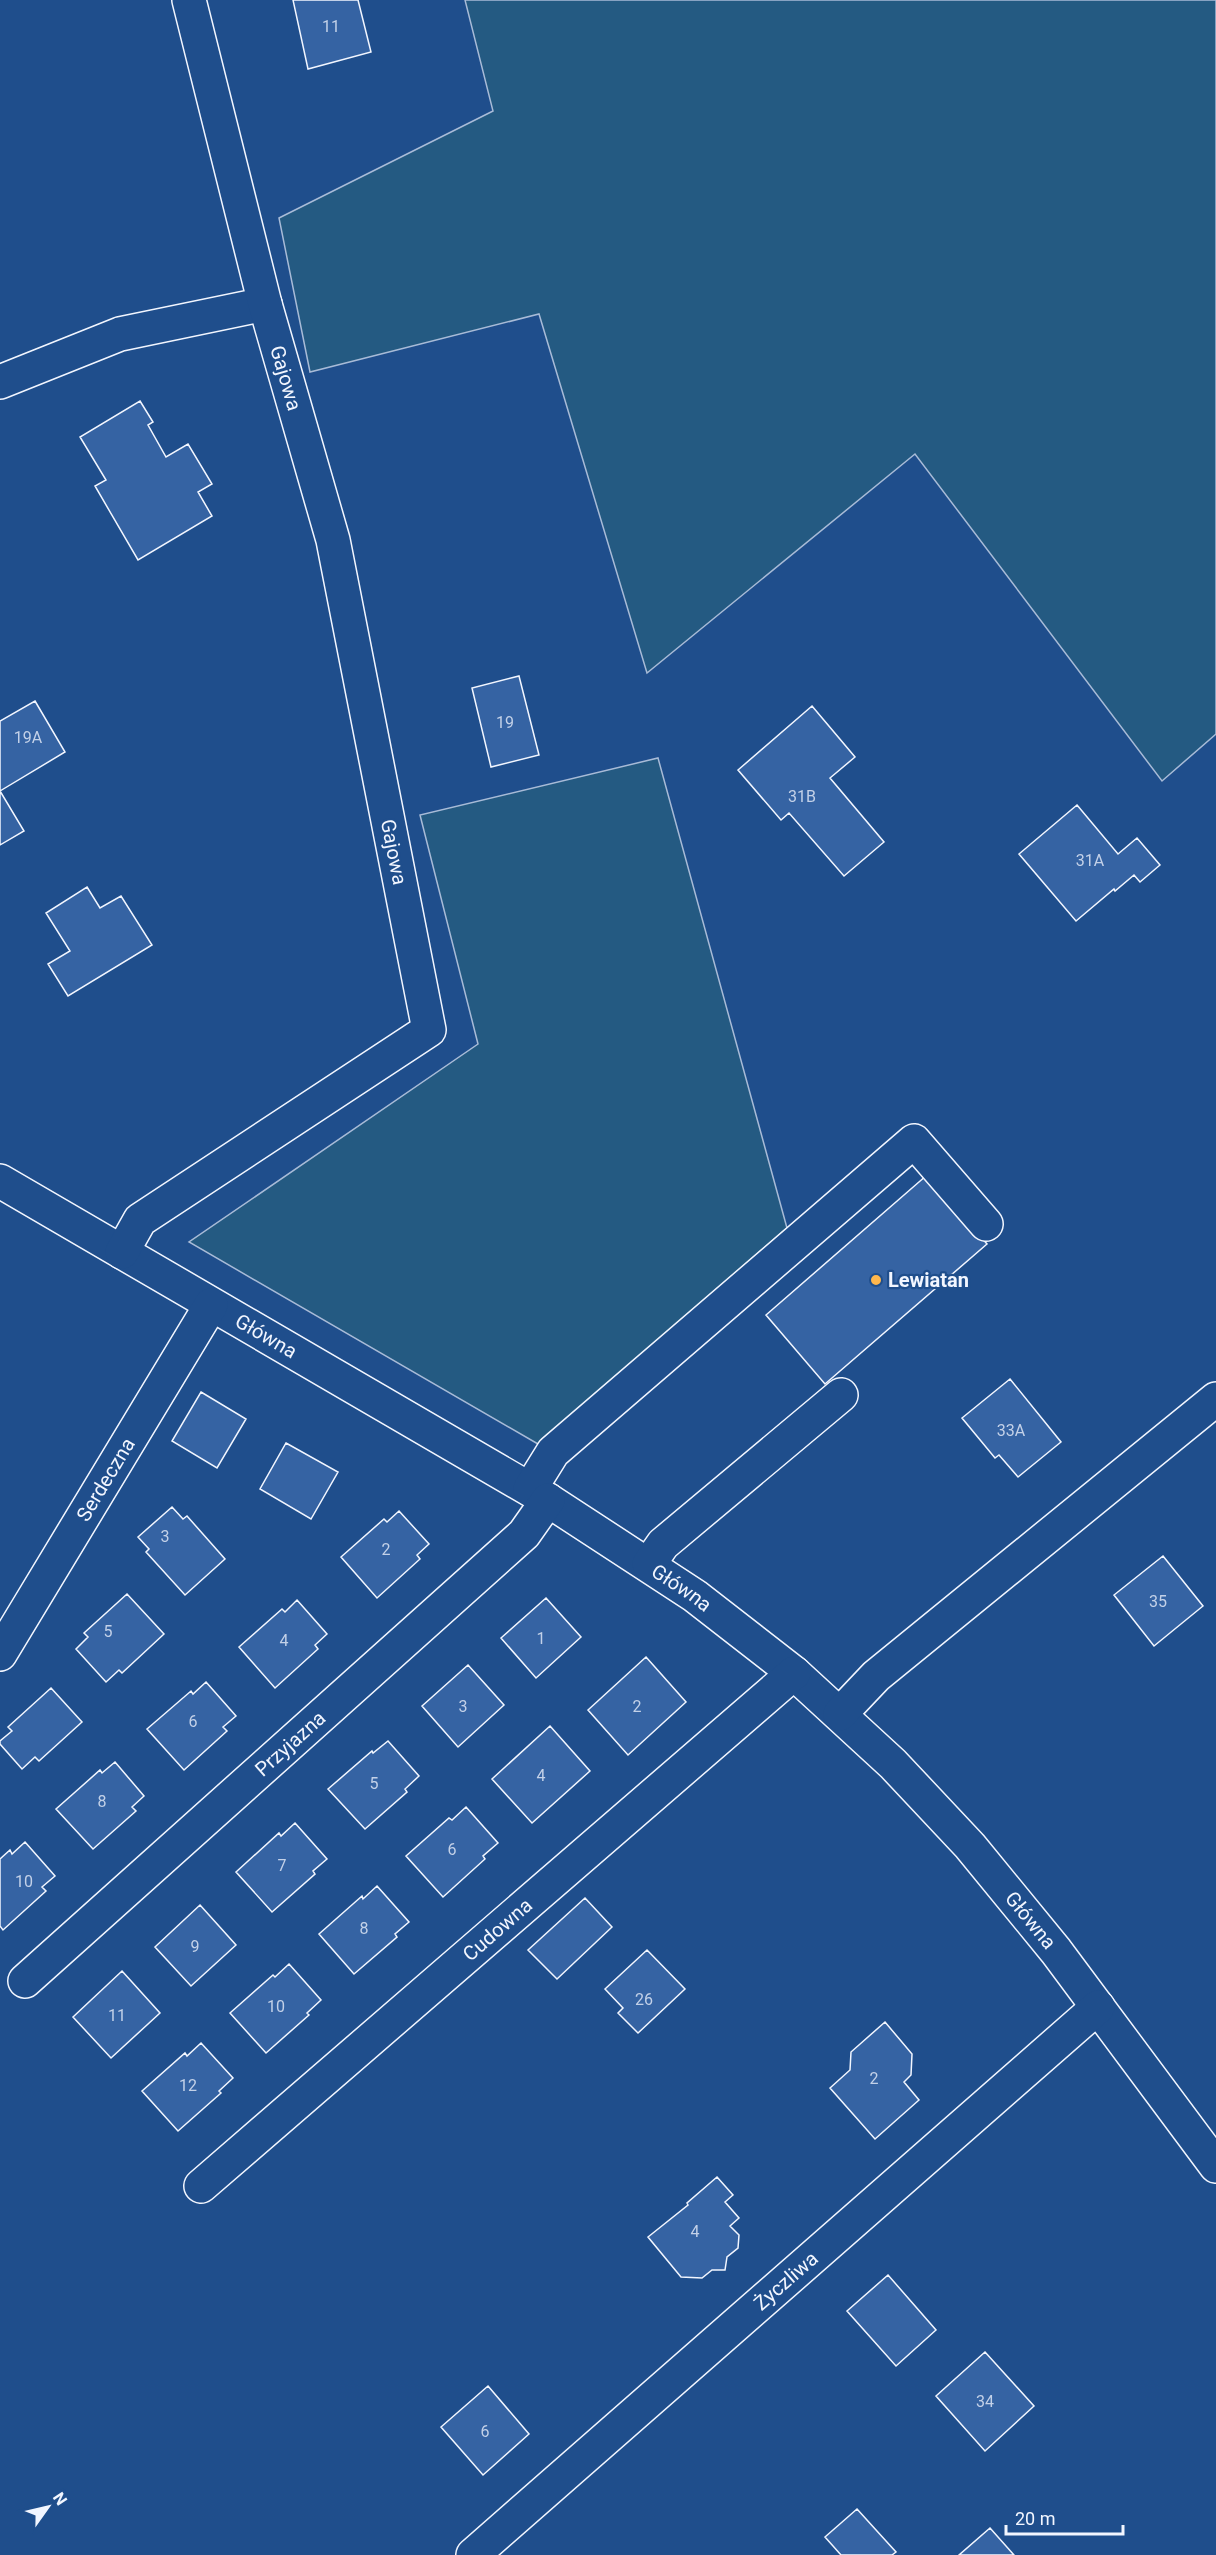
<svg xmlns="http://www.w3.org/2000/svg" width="1216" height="2555" font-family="Roboto,sans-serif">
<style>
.green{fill:#245a82;stroke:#a8bbd7;stroke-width:1.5}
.building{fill:#3563a3;stroke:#f2f6ff;stroke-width:1.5}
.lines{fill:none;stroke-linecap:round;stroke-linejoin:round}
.minor-casing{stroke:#f2f6ff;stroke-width:36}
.minor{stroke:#1f4e8c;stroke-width:33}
.poi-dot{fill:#ffb74d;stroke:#1f4e8c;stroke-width:2}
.labels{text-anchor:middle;stroke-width:4.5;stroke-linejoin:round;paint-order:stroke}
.number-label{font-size:16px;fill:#c3d1e8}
.street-label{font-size:20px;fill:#f2f6ff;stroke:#1f4e8c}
.poi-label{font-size:20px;font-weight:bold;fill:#f2f6ff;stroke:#1f4e8c;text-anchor:start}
</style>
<rect width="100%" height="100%" fill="#1f4e8c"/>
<path class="green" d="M465 0H1216V734L1162 781 915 454 647 673 539 314 310 372 279 218 493 111Z
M658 758 787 1228 538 1444 189 1242 478 1044 420 815Z"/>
<path class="building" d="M293 0H358L371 52 308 69Z
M140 401 153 422 148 425 166 457 188 444 212 484 198 492 212 516 138 560 95 486 106 480 80 437Z
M519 676 539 755 491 767 472 688Z
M35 701 65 752 0 791V721Z
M812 706 855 757 830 778 884 842 844 876 789 813 781 820 738 770Z
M0 791 24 831 0 845Z
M1077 805 1118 854 1137 838 1160 865 1140 882 1134 875 1115 891 1114 889 1076 921 1019 854Z
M87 887 100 908 121 896 152 945 68 996 48 964 70 951 46 913Z
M927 1175 987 1244 825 1384 766 1315Z
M1010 1379 1061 1442 1018 1477 999 1455 995 1458 962 1418Z
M201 1392 246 1419 217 1468 172 1441Z
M286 1443 338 1472 311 1519 260 1489Z
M172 1507 183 1519 187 1516 225 1559 185 1595 146 1552 149 1549 138 1537Z
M399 1511 429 1544 417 1555 420 1559 377 1598 341 1557 384 1519 387 1522Z
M1163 1556 1203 1606 1154 1646 1114 1595Z
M127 1594 164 1634 122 1673 119 1670 106 1682 76 1649 88 1637 84 1633Z
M546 1598 581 1637 536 1678 501 1638Z
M297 1600 327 1634 315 1645 318 1649 275 1688 239 1647 282 1609 285 1612Z
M646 1657 686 1702 628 1755 588 1710Z
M468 1665 504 1705 458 1747 422 1706Z
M206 1682 236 1716 223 1727 227 1731 184 1770 147 1729 191 1691 193 1694Z
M51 1688 82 1722 39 1761 35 1757 22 1769 0 1744V1741L12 1731 8 1727Z
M550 1726 590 1771 532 1823 492 1779Z
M388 1741 419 1776 405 1789 407 1792 365 1829 328 1789 372 1751 373 1753Z
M115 1762 144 1796 132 1807 136 1811 93 1849 56 1809 100 1770 102 1773Z
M466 1807 498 1843 483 1856 485 1859 443 1897 406 1856 449 1818 452 1820Z
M295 1823 327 1859 313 1871 315 1874 272 1912 236 1872 279 1833 281 1836Z
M25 1842 55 1876 42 1887 46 1891 3 1930 0 1926V1859L10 1850 12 1854Z
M377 1886 409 1922 395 1934 397 1937 354 1974 319 1934 362 1896 363 1899Z
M585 1898 612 1927 557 1979 528 1950Z
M200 1905 236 1945 191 1986 155 1947Z
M647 1950 685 1989 638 2033 618 2013 623 2008 605 1989Z
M289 1964 321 2000 307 2013 309 2015 266 2053 230 2013 273 1975 275 1977Z
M122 1971 160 2013 111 2058 73 2017Z
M885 2022 912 2054 911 2075 904 2082 919 2100 875 2139 830 2088 850 2070 851 2052Z
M201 2043 233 2078 219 2091 221 2093 178 2131 142 2091 185 2053 187 2056Z
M717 2177 733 2195 725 2202 739 2218 730 2226 739 2235 738 2248 727 2257 725 2270H712L702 2278 681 2277 648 2237 688 2205 687 2203Z
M888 2275 936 2330 896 2366 847 2311Z
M985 2352 1034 2406 985 2451 936 2396Z
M488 2386 529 2434 483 2475 441 2427Z
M857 2509 896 2552 892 2555H841L825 2537Z
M990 2528 1014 2555H959Z"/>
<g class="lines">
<defs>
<g id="minor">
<path d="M0 382 120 334 265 304"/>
<path id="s1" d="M0 1181 548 1500 695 1596 794 1673 893 1764 970 1846 1056 1951 1216 2166"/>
<path d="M122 1252 140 1220 429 1030 333 540 265 304 189 0"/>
<path d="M530 1489 553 1452 914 1141 986 1224"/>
<path d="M649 1564 663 1544 841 1395"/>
<path id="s2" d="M0 1654 211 1305"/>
<path d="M840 1714 876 1676 1216 1399"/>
<path id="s3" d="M25 1981 524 1534 548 1500"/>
<path id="s4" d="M201 2186 794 1673"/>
<path id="s5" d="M473 2555 1098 2007"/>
</g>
</defs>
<use href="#minor" class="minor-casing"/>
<use href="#minor" class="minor"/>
</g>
<circle class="poi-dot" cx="876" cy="1280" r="6"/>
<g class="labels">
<g class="number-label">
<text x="331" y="32">11</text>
<text x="505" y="728">19</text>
<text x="28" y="743">19A</text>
<text x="802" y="802">31B</text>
<text x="1090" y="866">31A</text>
<text x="1011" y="1436">33A</text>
<text x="165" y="1542">3</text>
<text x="386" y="1555">2</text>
<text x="1158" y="1607">35</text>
<text x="108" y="1637">5</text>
<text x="541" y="1644">1</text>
<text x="284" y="1646">4</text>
<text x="463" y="1712">3</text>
<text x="637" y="1712">2</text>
<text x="193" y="1727">6</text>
<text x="541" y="1781">4</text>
<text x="374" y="1789">5</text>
<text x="102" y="1807">8</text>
<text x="452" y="1855">6</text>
<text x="282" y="1871">7</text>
<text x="24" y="1887">10</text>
<text x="364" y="1934">8</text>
<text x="195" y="1952">9</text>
<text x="644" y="2005">26</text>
<text x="276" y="2012">10</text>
<text x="117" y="2021">11</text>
<text x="874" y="2084">2</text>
<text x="188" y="2091">12</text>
<text x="695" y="2237">4</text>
<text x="985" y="2407">34</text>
<text x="485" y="2437">6</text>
</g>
<g class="street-label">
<text transform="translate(286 378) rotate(74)" y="7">Gajowa</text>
<text transform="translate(394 852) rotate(79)" y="7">Gajowa</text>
<text dy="7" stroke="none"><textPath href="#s1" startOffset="308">Główna</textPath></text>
<text dy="7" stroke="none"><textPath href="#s2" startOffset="204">Serdeczna</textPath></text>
<text dy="7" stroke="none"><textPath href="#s1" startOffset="794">Główna</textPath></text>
<text dy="7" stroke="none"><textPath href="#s3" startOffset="356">Przyjazna</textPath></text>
<text dy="7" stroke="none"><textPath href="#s1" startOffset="1278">Główna</textPath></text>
<text dy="7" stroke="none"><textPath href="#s4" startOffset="392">Cudowna</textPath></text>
<text dy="7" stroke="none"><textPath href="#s5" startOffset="416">Życzliwa</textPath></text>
</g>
<g class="poi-label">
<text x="888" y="1287">Lewiatan</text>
</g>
</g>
<g transform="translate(48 2507) rotate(56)" stroke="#1f4e8c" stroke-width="4.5" paint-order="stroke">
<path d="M0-4.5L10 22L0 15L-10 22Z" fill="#f2f6ff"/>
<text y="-9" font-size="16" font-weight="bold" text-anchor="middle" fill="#f2f6ff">N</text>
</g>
<path d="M1006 2525v9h117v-9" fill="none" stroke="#f2f6ff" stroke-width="3"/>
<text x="1015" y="2525" font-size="18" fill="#f2f6ff" stroke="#1f4e8c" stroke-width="4.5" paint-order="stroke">20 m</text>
</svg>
